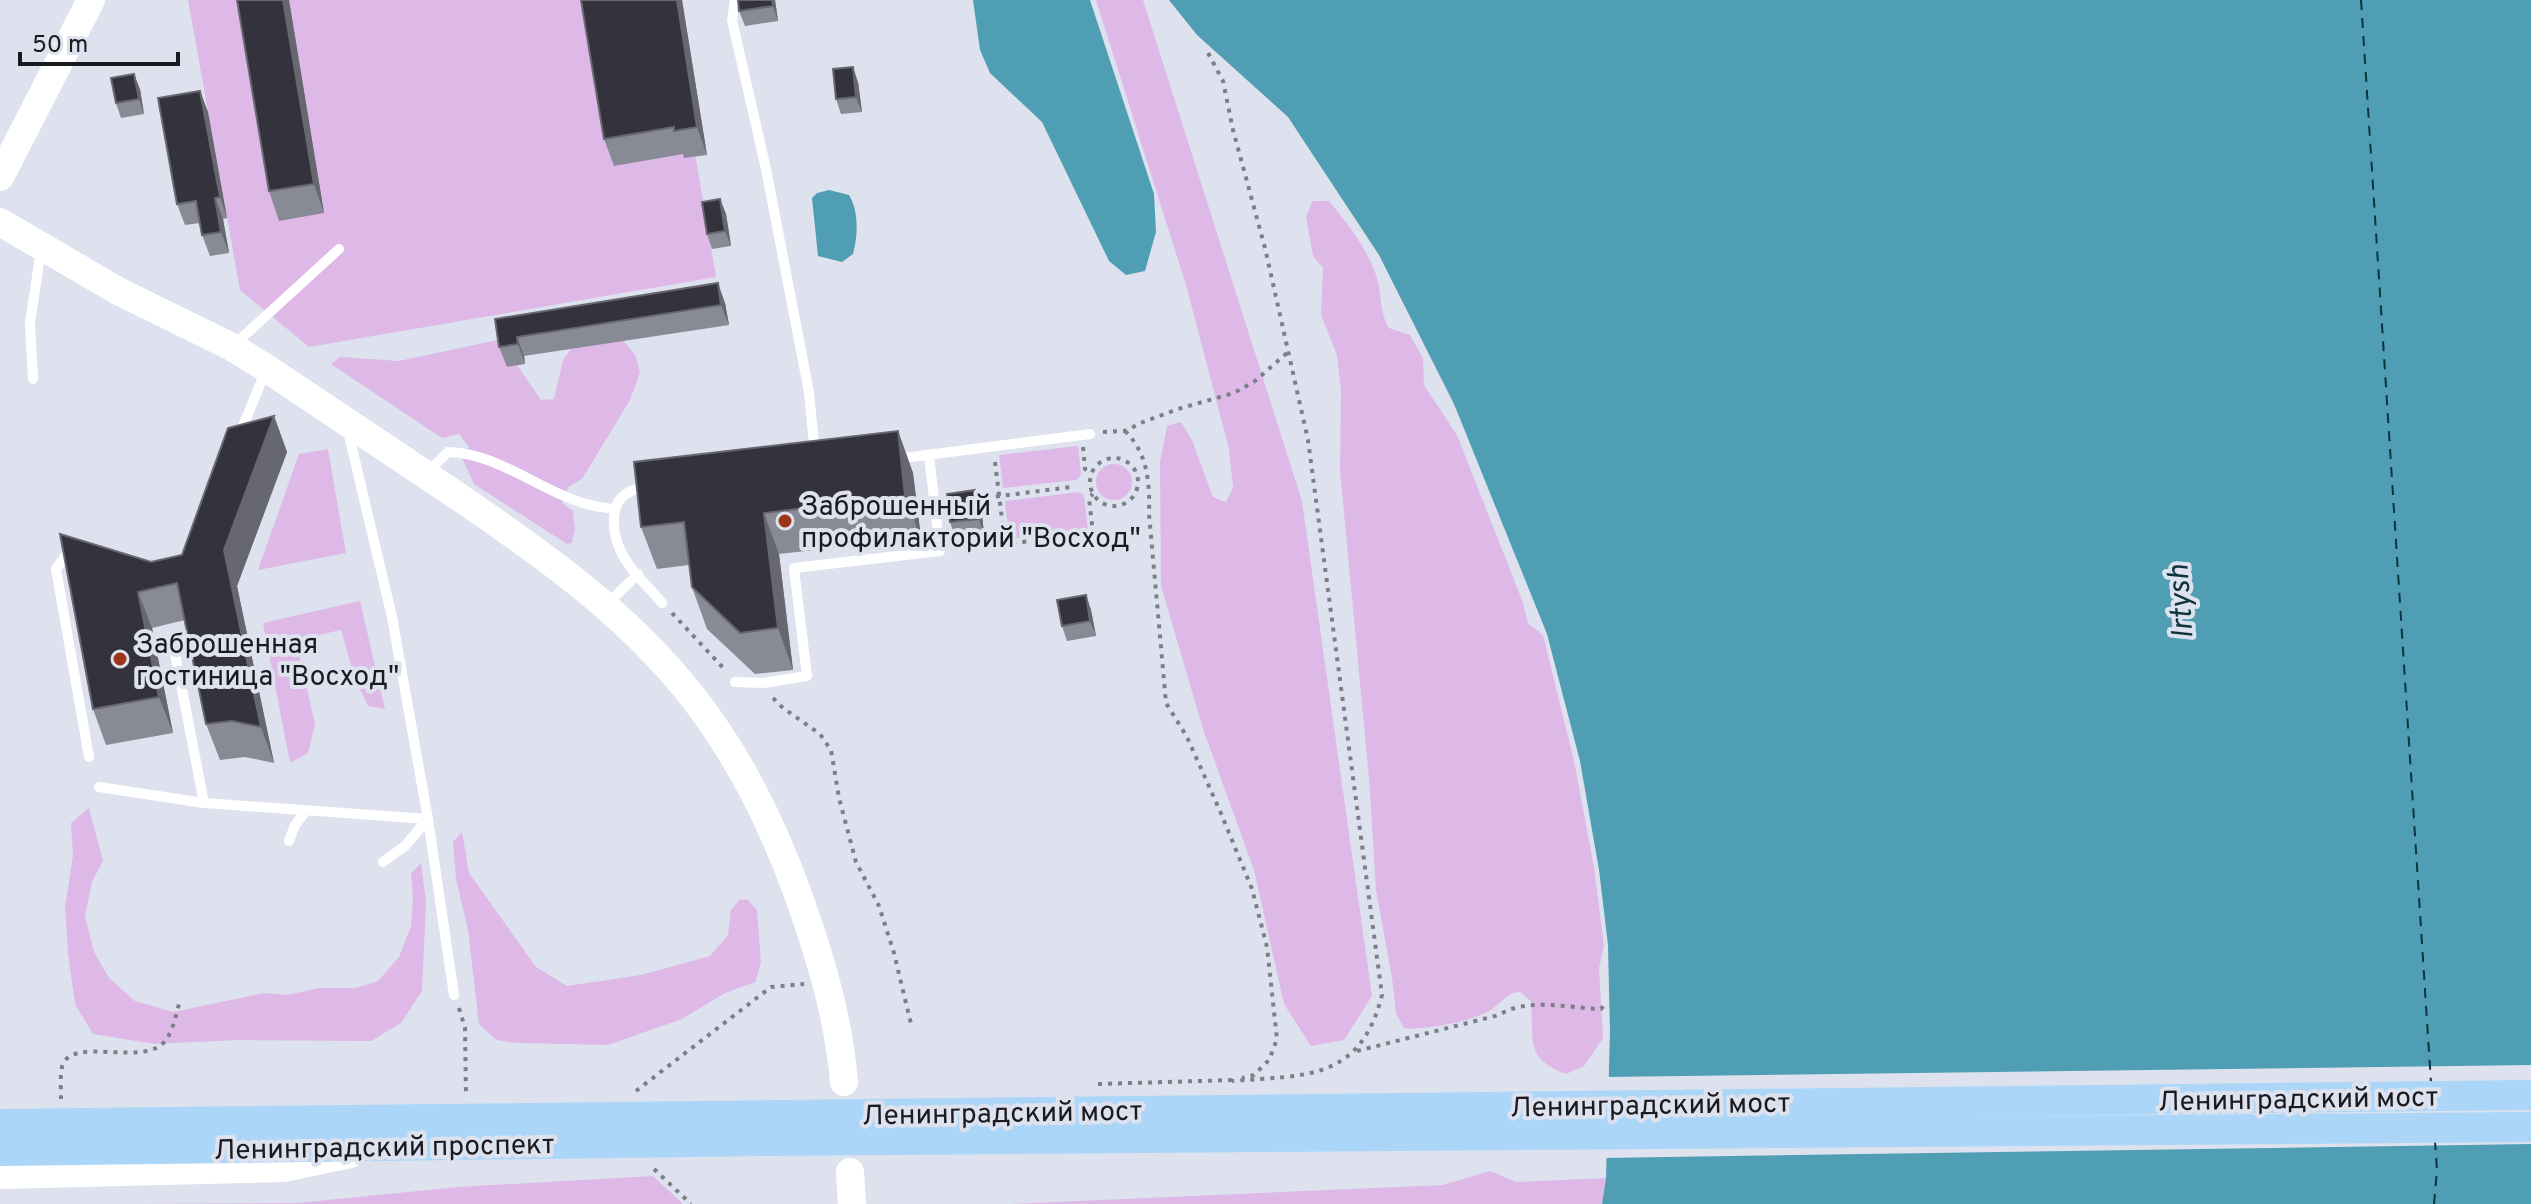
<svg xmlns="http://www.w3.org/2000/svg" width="2531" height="1204" font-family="Overpass,sans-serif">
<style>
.green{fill:#deb9e7}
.water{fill:#509eb3}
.pier{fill:#dde2ee}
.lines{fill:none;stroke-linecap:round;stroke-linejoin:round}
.ferry{stroke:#0d333c;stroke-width:2;stroke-dasharray:10 8;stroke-linecap:butt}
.path{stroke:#7c7f88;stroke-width:4;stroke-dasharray:4 6;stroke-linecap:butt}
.lane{stroke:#fff;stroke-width:10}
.secondary{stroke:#fff;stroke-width:28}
.primary{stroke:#abd6f7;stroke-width:30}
.wall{fill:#888a95}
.shaded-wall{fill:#676771}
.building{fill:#34323c;stroke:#676771;stroke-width:2}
.poi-dot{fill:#9d3518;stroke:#dde2ee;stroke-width:3}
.labels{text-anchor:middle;stroke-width:8;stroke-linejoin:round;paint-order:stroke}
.poi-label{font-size:28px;fill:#1a1b20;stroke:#dde2ee;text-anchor:start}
.street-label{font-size:28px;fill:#1a1b20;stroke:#dde2ee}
.water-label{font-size:30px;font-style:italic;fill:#0d333c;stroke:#dde2ee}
</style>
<rect width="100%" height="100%" fill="#dde2ee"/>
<path class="green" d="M188 0H669L716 277 309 347 240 290Z
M1096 0H1143L1302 501 1372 996 1344 1040 1311 1046 1284 1004 1254 870 1203 729 1161 586 1160 462 1167 426 1181 422 1192 440 1213 497 1226 502 1233 488 1229 449 1186 285Z
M1313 201H1329C1347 223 1368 249 1377 278 1382 296 1379 311 1389 328L1410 335 1423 358 1424 385 1457 435 1522 600 1528 623 1543 635 1574 761 1594 867 1604 946 1599 968 1603 1038 1584 1066 1566 1074C1524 1058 1534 1040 1531 1001L1520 992C1505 993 1501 1004 1489 1011 1473 1021 1422 1031 1404 1028L1396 1013 1392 978 1376 890 1369 778 1340 471 1341 391 1337 355 1321 315 1323 268 1313 256 1306 216Z
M502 339 507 367 517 365 541 400 554 399 563 360 571 349 623 340 636 356 640 373 630 400 582 479 568 487 562 503 573 511 575 529 572 543 567 544 474 484 461 456 469 447 459 434 442 438 331 364 340 357 399 361Z
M1078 446 1081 474 1077 480 1003 488 999 455Z
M328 449 346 553 258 570 299 454Z
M1096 482a18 18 0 1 1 36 0a18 18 0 1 1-36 0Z
M1079 492 1084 495 1088 529 1009 539 1005 501Z
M360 601 385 709 368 706 355 679 341 630 296 640 315 724 308 753 290 763 263 623Z
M89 808 103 861 92 882 85 916 94 952 109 978 135 1001 173 1012 264 993 287 995 319 988H356L378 981 399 957 411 926 413 898 411 874 421 863 426 902 422 991 401 1023 371 1041 237 1040 155 1044 93 1034 75 1004 68 953 65 908 73 855 71 823Z
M462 832 469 873 536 967 567 986 641 975 710 956 728 935 731 910 740 899 748 900 757 910 761 963 755 982 725 993 682 1019 608 1045 517 1043 496 1040 479 1024 468 930 456 879 453 842Z
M1490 1171 1516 1182 1606 1178 1602 1204H1010L1443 1185Z
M653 1176 683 1204H135L297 1203 458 1187Z"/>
<path class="water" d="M973 0H1090L1154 194 1156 232 1145 271 1126 275 1109 261 1042 122 990 73 980 50Z
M1169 0H2531V1204H1602L1606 1178 1610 1031 1608 945 1599 870 1580 761 1547 634 1454 404 1379 255 1288 117 1197 35Z
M829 190 849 195C859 211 858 236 853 254L842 262 818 256 812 198 817 193Z"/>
<path class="pier" d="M2531 1065V1144L1603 1158 1605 1077Z"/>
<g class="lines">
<path class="ferry" d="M2361 0 2431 1083
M2434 1204 2437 1170 2435 1141"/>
<path class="path" d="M1208 53 1223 81 1233 130 1265 248 1308 440 1382 995C1360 1081 1307 1075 1232 1081
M1125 431C1148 453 1150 484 1149 514L1166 703 1187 737 1220 811 1252 889 1267 947 1277 1039 1269 1060 1254 1075 1242 1078
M1103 432 1125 431 1143 422 1178 409 1234 393 1255 381 1287 353
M1083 447 1085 469 1092 473
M1090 482a24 24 0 1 1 48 0a24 24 0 1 1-48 0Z
M995 462 1005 544 1093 534 1089 498 1093 494
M976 499 1071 487
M672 613 726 671
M773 698 783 708 820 734 831 750 839 798 856 862 879 906 894 953 912 1028
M459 1008 465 1028 466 1095
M1357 1051 1499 1015C1528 997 1567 1008 1601 1009L1605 1004
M1098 1084 1234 1080
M636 1091 771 987 804 984
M61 1099C61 1089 60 1077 62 1067 70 1034 145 1069 166 1040 173 1030 176 1015 179 1004
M654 1169 691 1204"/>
<path class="lane" d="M735 0 732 20 766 169 809 392 815 454
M234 345 339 249
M33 379 30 323 41 250
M348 431 392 617 428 819 454 995
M239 436 266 370
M896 459 1090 434
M427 473 448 452C499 453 542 493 590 505 598 507 607 508 615 509
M650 488C644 488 636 488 631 491 605 503 613 540 625 559 634 575 651 589 662 603
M76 557 66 555 56 569 89 757
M607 604 638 574
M173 643 204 803
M735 682 763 683 807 676 794 568 940 551 929 455
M99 787 204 803 428 819
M289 841 295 825 305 812
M383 862 405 846 428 819"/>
<path class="secondary" d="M0 177 91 0
M0 222 118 291 232 347 266 368C328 410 391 451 453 493 546 556 641 623 707 716 747 772 777 835 800 900 821 959 839 1020 844 1082
M850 1172 852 1204
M0 1175 284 1168 350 1154"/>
<path class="primary" d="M0 1124 2531 1095
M0 1151 768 1141 2531 1127"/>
</g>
<path class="wall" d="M237 0H289L324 213 279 221 269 191Z
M581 0H682L707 155 684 158 683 154 614 166 604 139Z
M738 0H775L778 21 745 26 739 11Z
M858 82 862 112 841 114 836 99Z
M140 89 144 114 121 118 116 103Z
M200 91 208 112 227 218 223 219 229 253 210 256 202 235 200 223 185 225 177 204Z
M720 199 726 214 731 246 712 249 707 234Z
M725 303 729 325 524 356 525 364 507 367 499 347 495 319Z
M274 416 287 452 237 586 274 763 245 757 220 760 206 724 185 620 152 628 173 733 106 745 93 709 60 534 151 562 182 555Z
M898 431 913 473 921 538 779 554 793 670 755 674 707 629 692 587 689 565 657 569 641 527Z
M981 505 984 534 955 537 950 522Z
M1086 595 1091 610 1096 636 1067 641 1062 626Z"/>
<path class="shaded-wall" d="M283 0H289L324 213 314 184Z
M677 0H682L707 155 697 127Z
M772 0H775L778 21 773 6Z
M853 67 858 82 862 112 856 97Z
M134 74 140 89 144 114 139 99Z
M200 91 208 112 227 218 220 197Z
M215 198 223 219 229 253 221 232Z
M720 199 726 214 731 246 725 231Z
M718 283 725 303 729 325 721 305Z
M517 337 524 356 525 364 518 344Z
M274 416 287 452 237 586 274 763 261 727 224 550Z
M898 431 913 473 921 538 905 496Z
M975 490 981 505 984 534 979 519Z
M764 513 779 554 793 670 778 628Z
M138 592 152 628 173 733 159 697Z
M1086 595 1091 610 1096 636 1090 621Z"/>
<path class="building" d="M237 0H283L314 184 269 191Z
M581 0H677L697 127 674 131V127L604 139Z
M738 0H772L773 6 739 11Z
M853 67 856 97 836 99 833 69Z
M134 74 139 99 116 103 111 78Z
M200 91 220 197 215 198 221 232 202 235 196 201 177 204 158 98Z
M720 199 725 231 707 234 702 202Z
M718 283 721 305 517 337 518 344 499 347 495 319Z
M274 416 224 550 261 727 232 721 206 724 177 583 138 592 159 697 93 709 60 534 151 562 182 555 228 428Z
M898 431 905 496 764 513 778 628 740 633 692 587 684 522 641 527 634 462Z
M975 490 979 519 950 522 947 494Z
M1086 595 1090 621 1062 626 1057 600Z"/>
<g class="poi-dot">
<circle cx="785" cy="521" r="8"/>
<circle cx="120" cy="659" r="8"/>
</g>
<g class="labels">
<g class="poi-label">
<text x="801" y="515">Заброшенный<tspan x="801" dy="32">профилакторий "Восход"</tspan></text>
<text x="136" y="653">Заброшенная<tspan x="136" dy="32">гостиница "Восход"</tspan></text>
</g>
<g class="street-label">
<text transform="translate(2298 1098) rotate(-1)" y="10">Ленинградский мост</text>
<text transform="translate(1650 1104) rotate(-1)" y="10">Ленинградский мост</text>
<text transform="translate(1002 1112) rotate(-1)" y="10">Ленинградский мост</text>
<text transform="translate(384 1146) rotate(-1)" y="10">Ленинградский проспект</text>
</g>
<g class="water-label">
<text transform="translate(2180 602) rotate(-94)" y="10">Irtysh</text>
</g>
</g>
<path d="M20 52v12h158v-12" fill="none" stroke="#1a1b20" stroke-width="4"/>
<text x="32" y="52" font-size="24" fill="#1a1b20" stroke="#dde2ee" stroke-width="6" paint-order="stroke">50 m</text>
</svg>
